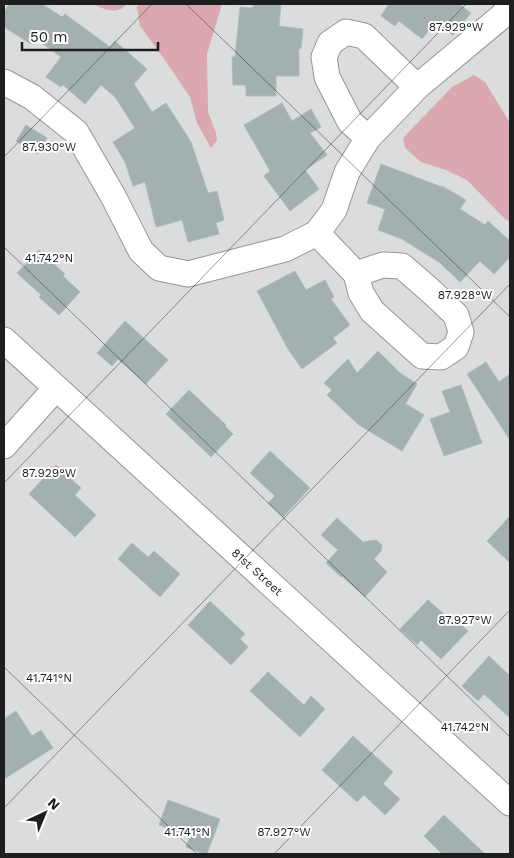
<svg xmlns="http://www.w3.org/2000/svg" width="514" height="858" font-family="'Work Sans',sans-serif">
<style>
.residential{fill:#dbdcdc}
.water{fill:#dba7b0}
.building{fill:#a4b0b0;stroke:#a8bfc0}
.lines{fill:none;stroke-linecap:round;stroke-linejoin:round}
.minor-casing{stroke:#959595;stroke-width:27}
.minor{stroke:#fff;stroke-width:25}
.ticks{fill:none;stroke:#1e1e1e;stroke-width:1;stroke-opacity:0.45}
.labels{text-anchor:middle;stroke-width:4;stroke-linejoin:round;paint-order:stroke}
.street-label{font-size:12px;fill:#1e1e1e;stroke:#fff}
.ticks-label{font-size:12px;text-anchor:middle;fill:#1e1e1e;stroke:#fff;stroke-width:4;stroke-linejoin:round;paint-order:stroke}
</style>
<rect width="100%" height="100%" fill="#e5ecef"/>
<path class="residential" d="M4 4H510V854H4Z"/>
<path class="water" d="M93 4H127C117 15 105 10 93 4Z
M139 4H222L207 54 208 112 216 133 217 140 211 148 197 123 190 97 165 60 140 26 137 7Z
M474 75 485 82 510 123V222L504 218 467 180 446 170 421 162 405 148 403 138 452 87Z"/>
<path class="building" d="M9 4H42L62 17 65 14 110 47 115 41 147 69 134 84 152 112 166 103 191 142 208 193 217 191 224 220 216 223 219 234 188 242 182 220 156 227 145 182 133 186 125 162 113 142 135 128 115 97 101 85 85 104 63 85 61 87 46 77 61 57 35 38 31 44 4 27V12Z
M253 4H281L279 26 303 29 301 49 299 48V76H276V96H246V85H233L232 57H235L240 7 253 8Z
M389 4H459L471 13 453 35 436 22 422 39 399 21 395 26 381 16Z
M282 103 292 121 311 109 321 127 310 133 327 155 305 170 319 189 290 211 264 176 270 171 244 125Z
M26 125 47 138 37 154 16 141Z
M381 164 442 187V186L466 200 460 209 485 225 488 221 510 241V257L494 274 480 261 460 282 440 263 402 239 378 230 385 209 367 203Z
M39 250 65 274 63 276 80 292 59 315 39 297 41 295 17 273Z
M295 271 306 290 325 280 334 297 331 299 350 325 333 338 337 343 302 369 288 349 257 291Z
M125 321 168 360 146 384 118 359 112 366 97 353Z
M378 351 400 373 417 384 405 405 406 404 424 415 402 451 359 425 327 395 332 390 324 383 348 359 357 373Z
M486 362 499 382 510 374V440L467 374Z
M461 385 482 443 444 456 430 419 450 412 442 391Z
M189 390 226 425 225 426 233 434 211 457 166 414Z
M270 451 310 488 283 517 268 503 275 496 250 473Z
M56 465 81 488 75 495 96 515 75 537 29 494Z
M510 516V563L487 541Z
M337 518 363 542 376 540 382 545 381 551 374 559 387 572 365 597 342 576 341 577 326 563 338 550 321 535Z
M132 543 148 557 154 551 180 574 160 597 118 559Z
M428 600 454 623 456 620 468 631 441 659 421 640 417 645 400 629Z
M210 601 245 634 240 639 248 647 231 665 188 625Z
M489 656 510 676V718L484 694 478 701 462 686Z
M268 672 304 705 311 696 325 709 300 737 250 691Z
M16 711 32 736 41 730 53 748 4 779V719Z
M353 736 393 772 383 784 400 799 385 815 364 795 357 802 322 770Z
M168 800 220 819 207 854H204L186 847 190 836 159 825Z
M444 815 485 854H442L424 836Z"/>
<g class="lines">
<defs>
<path id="minor" d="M4 82 32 97 76 132 113 196 141 251 159 268 188 274 285 249 317 233 334 210 347 172 368 138 417 87 502 16 510 7
M368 138 350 122 327 77 324 57 330 43 346 32 364 36 417 87
M317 233 356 274
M383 265 402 266 433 293 456 315 461 332 456 347 441 357 422 356 372 311 361 293 356 274Z
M4 340 510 803
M4 446 56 388"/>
</defs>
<use href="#minor" class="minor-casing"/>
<use href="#minor" class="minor"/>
</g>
<path class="ticks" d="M186 4 510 317M4 157 152 4M4 247 510 737M4 483 466 4M4 667 197 854M4 808 510 284M274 854 510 610"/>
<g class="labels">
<g class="street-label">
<text transform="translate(257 572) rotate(42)" y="4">81st Street</text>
</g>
</g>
<g class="ticks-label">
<text x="456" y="31">87.929°W</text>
<text x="49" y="151">87.930°W</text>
<text x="49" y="262">41.742°N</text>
<text x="465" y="299">87.928°W</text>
<text x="49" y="477">87.929°W</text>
<text x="465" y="624">87.927°W</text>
<text x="49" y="682">41.741°N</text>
<text x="465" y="731">41.742°N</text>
<text x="284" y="836">87.927°W</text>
<text x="187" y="836">41.741°N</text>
</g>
<rect width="514" height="858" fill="none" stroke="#1e1e1e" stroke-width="10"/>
<g transform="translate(45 813) rotate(44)" stroke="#ffffff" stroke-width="4" paint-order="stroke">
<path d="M0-4L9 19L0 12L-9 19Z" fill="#1e1e1e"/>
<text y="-8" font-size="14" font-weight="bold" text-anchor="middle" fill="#1e1e1e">N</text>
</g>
<path d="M22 42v8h136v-8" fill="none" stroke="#1e1e1e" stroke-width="2.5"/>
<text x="30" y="42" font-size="15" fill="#1e1e1e" stroke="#ffffff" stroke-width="4" paint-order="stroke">50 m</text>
</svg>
